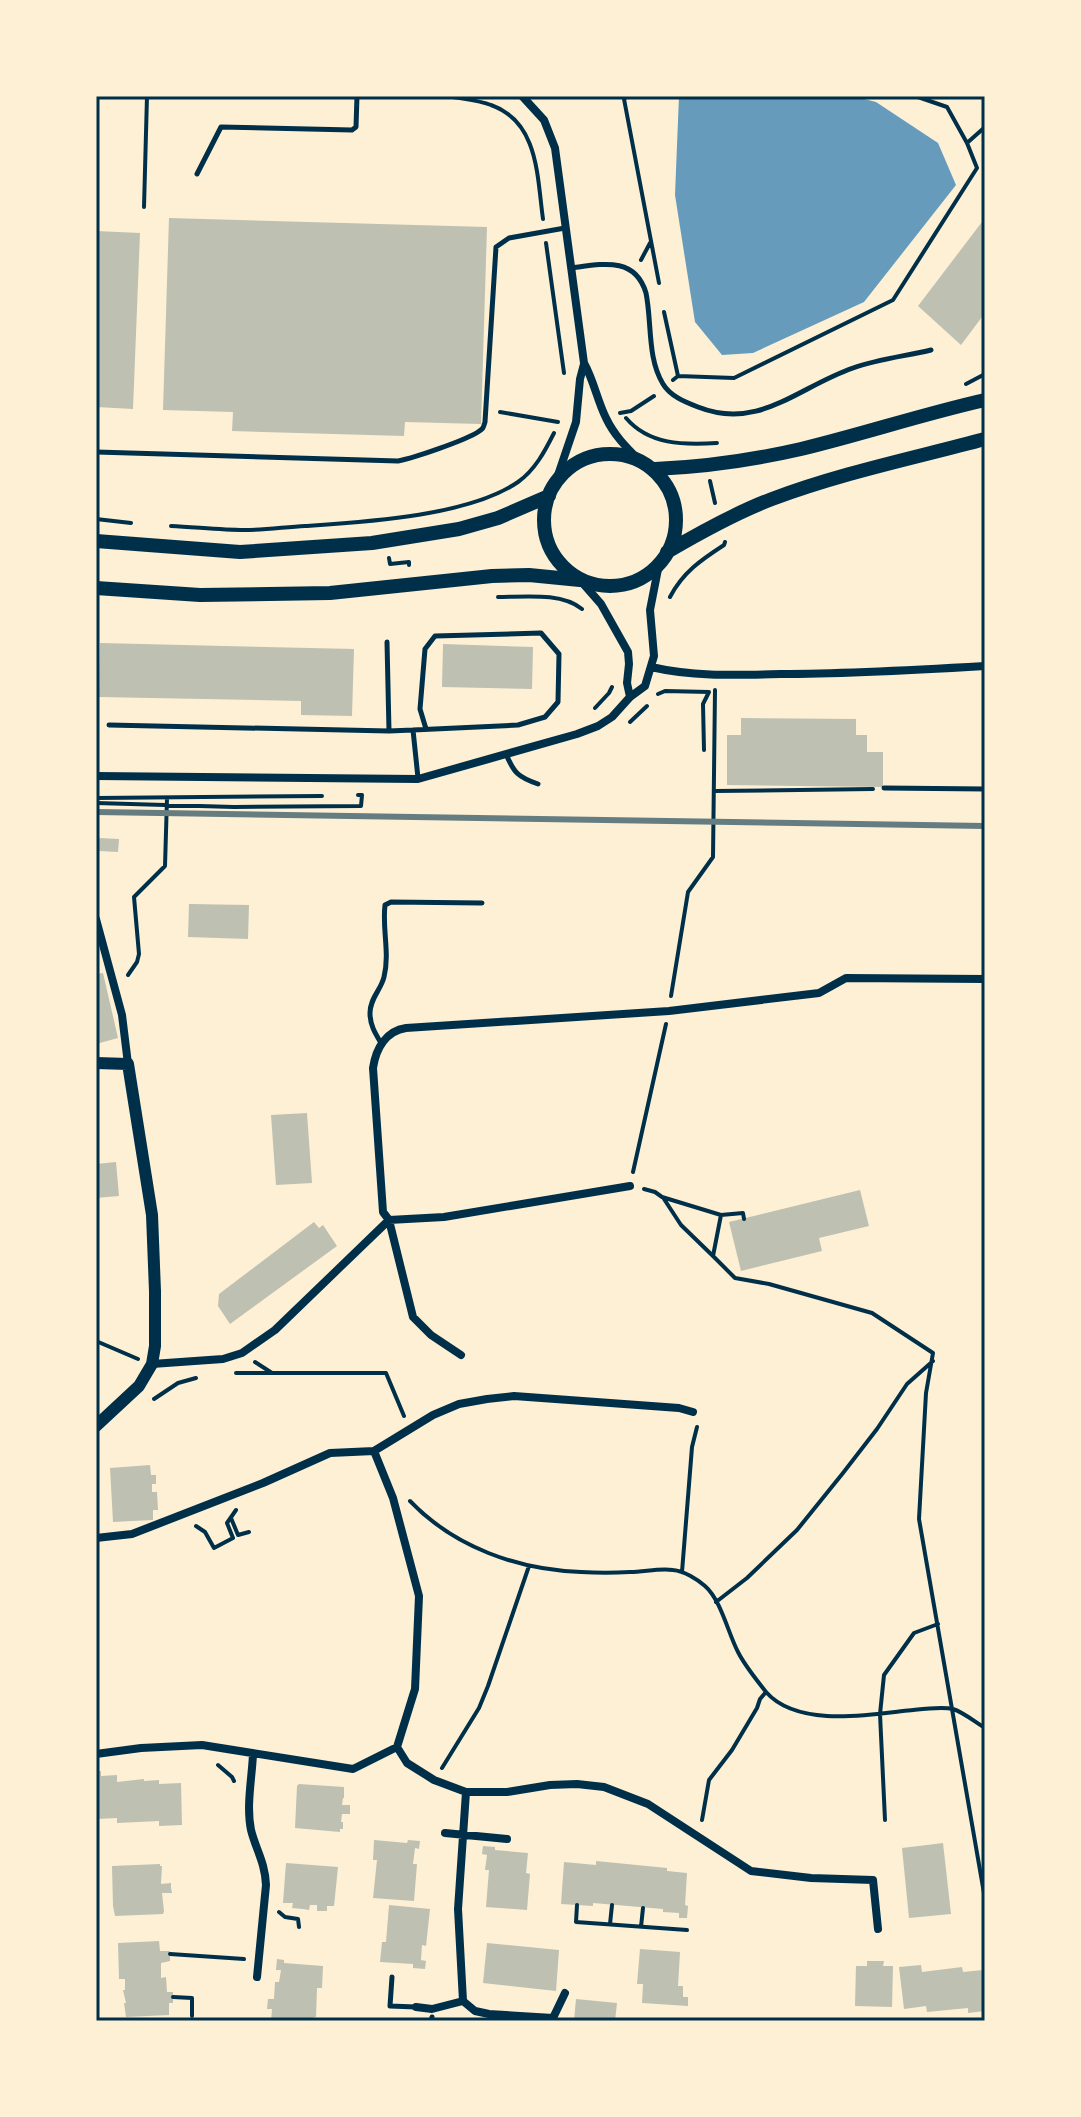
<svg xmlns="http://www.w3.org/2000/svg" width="1081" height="2117" font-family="'Noto Sans',sans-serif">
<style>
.water{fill:#669bbc}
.building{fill:#bec0b2}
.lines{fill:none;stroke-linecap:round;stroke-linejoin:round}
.path{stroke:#003049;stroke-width:4}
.service{stroke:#003049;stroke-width:5}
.minor{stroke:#003049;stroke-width:8}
.tertiary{stroke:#003049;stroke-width:12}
.primary{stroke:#003049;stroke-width:14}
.rail{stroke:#657d81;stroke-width:6}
.neatline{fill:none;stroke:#003049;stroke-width:3}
</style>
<rect width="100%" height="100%" fill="#fdf0d5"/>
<path class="water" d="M853 96 876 102 938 143 956 185 864 302 753 353 722 355 695 322 675 195 679 96Z"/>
<path class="building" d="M169 218 487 227 481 424 405 422 404 436 232 431 233 412 163 410Z
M985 218V313L961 345 918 306Z
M96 231 140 233 133 409 96 407Z
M100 643 354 649 352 716 301 715V701L99 697Z
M443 644 533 647 532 689 442 687Z
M741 718 856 719V735H867V752H883V787L727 785V735H741Z
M99 838 119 839 118 852 99 851Z
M189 904 249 905 248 939 188 937Z
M103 973 118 1038 96 1044V974Z
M307 1113 312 1183 276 1185 271 1115Z
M116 1162 119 1196 96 1198V1164Z
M860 1190 869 1226 819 1238 822 1251 741 1271 729 1222Z
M314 1222 319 1228 323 1225 337 1246 230 1324 218 1306 219 1294Z
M150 1465 151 1475H156V1484H152V1492H157L158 1510H153V1520L113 1522 110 1468Z
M96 1771H101V1776L117 1775V1782L144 1779V1781L159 1780V1784L181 1783 182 1825 159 1826V1821L117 1823V1818L97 1819Z
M299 1784 344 1787V1798H343L342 1805H350V1814H342L341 1822H343V1829H340V1832L295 1828 297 1786Z
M374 1840 407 1843 408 1840 420 1841 419 1849 415 1848 413 1864H417L414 1901 373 1898 377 1860H373Z
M943 1843 951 1914 909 1918 902 1848Z
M483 1846 495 1847V1850L528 1853 526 1873 530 1874 527 1910 486 1907 489 1870H485L487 1855 482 1854Z
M596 1861 667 1868V1871L687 1873 685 1905 688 1906 687 1918H679V1913L663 1912V1909L593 1903V1906L561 1904 564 1862 596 1865Z
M286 1863 338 1867 334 1906H327V1911H317V1905H310L309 1910 303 1909 292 1908 293 1903H283Z
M160 1864V1866H162L161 1884 171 1883V1888L172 1893H162L164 1911 163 1914 115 1916 113 1906 112 1866Z
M389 1905 430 1909 426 1946 422 1945 421 1960 426 1961 425 1969 413 1968V1964L380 1962 382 1942H386Z
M159 1941 160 1951H170V1961L161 1963V1978L166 1977 167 1992H173V2003H169V2015L126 2017 124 2003H126L123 1990H125V1979H119L118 1943Z
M487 1943 559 1950 556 1991 483 1983Z
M640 1949 680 1952 678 1986H683V1997H688V2006L642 2003 643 1984H637Z
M277 1959 284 1960V1963L323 1966 322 1988H317L316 2017H314L313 2021H271L272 2009H267L268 1999H274L275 1982H279L281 1970H276Z
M867 1961H884L883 1966H893L892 2007 855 2006 856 1966H867Z
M921 1965 922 1972 962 1967 963 1972 983 1970 985 2011 968 2013V2008L927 2012 926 2006 904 2009 899 1967Z
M576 1999 617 2003 615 2021H574Z"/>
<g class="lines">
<path class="path" d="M448 96C462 99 478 100 491 105 539 122 537 177 543 219
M628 96 624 99 659 283
M967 143 985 127
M144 207 147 96
M546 243 564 373
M641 260 650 243
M664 312 678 376
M673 380 678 376 734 378 893 300 977 168 967 143 947 107 915 96
M966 384 985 374
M500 412 558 422
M620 413 631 411 654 396
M626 418C649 445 683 445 717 443
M710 481 715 503
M96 519 131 523
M171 526C195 527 220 530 244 530 265 530 285 527 305 526 365 522 469 516 518 482 535 470 545 451 554 433
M389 558 390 564 409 562V565
M498 597C524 597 561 592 582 609
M670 597C683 572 701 560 724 545L725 542
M658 694 665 691 709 692 703 704 704 750
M595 708 609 693 612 687
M630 722 647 706
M715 791 873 789
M96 798 322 796
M96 803 234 807 361 806 362 795H358
M128 975 137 962 139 954 134 897 165 866 167 798
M671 996 688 892 713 857 715 690
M633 1172 666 1024
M644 1189 655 1192 662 1197 721 1215 713 1256 735 1278 769 1284 872 1313 933 1353 926 1393 919 1519 985 1899
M664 1199 681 1225 713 1256
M721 1215 743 1213 744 1219
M96 1341 138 1359
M236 1373H272L255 1362
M272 1373H386L404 1416
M154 1399 178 1383 196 1378
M410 1501C454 1547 518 1570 581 1572 597 1573 614 1573 630 1572 644 1572 659 1568 673 1570 684 1571 697 1579 705 1586 721 1600 728 1633 738 1652 745 1666 756 1679 766 1692
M231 1518 238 1535 249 1532
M196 1526 205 1532 214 1548 233 1538 227 1523 236 1510
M682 1572 692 1447 697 1427
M716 1602 747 1578 797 1530 843 1473 877 1429 907 1384 933 1361
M218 1765 232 1777 234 1781
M442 1768 479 1708 488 1686 529 1566
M702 1820 709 1780 732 1750 757 1708 760 1699 766 1692C796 1726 862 1716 903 1711 917 1710 939 1706 953 1709 963 1712 975 1722 985 1728
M885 1820 880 1714 884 1675 914 1633 938 1624
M577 1905 576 1922 687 1930
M279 1912 285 1917 298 1919 299 1927
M610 1924 612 1905
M641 1927 643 1908
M170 1954 244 1959
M173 1997 192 1998V2016"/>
<path class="service" d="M197 174 221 127 352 130 356 127 357 96
M571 268C602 264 635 256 646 293 652 322 647 358 663 384 670 396 685 402 698 407 759 431 798 387 853 368 878 359 906 356 931 350
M96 452 398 461C414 458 466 440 478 432 484 428 483 428 485 422L496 247 509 238 565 228
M387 642 389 731 413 730 418 778
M109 725 389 731
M413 730 518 725 545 717 558 702 559 654 541 633 435 636 425 649 420 709 426 729
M506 754C514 773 518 777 538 784
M884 788 985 789
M381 1043C375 1033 370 1025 370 1013 370 998 381 990 384 977 390 953 382 929 385 905L391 902 482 903
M392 1977 390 2006 416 2007
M431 2021 432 2017"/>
<path class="minor" d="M522 96 544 120 555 148 584 363C594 381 597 400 606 418 614 435 626 447 639 460
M556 481 576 422 580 379 584 364
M580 580 601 604 628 652 629 664 627 683 630 697
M651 667C694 677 737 675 781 674 849 674 917 670 985 666
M96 776 418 779 577 734 598 726 612 717 630 697 645 686 654 656 650 610 659 564
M96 919 122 1015 128 1064
M461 1355 431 1335 413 1317 389 1220 383 1212 373 1068C376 1048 386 1031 406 1028L669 1011 819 993 846 978 985 979
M152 1364 223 1359 242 1353 275 1330 389 1220 444 1217 630 1186
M96 1538 132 1534 263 1483 330 1453 374 1451 433 1415 459 1404 487 1399 514 1396 679 1408 693 1412
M397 1747 407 1763 434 1780 466 1792H507L550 1785 577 1784 604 1787 648 1804 751 1871 811 1878 873 1880 878 1929
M96 1754 141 1748 202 1745 353 1769 397 1747 415 1689 419 1596 393 1498 374 1451
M253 1754C252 1778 246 1806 251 1830 256 1850 265 1862 266 1885L257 1977
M445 1833 507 1839
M463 2001 458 1909 466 1792
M463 2001 475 2011 489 2014 553 2018 565 1993
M416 2007 432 2009 463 2001"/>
<path class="tertiary" d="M96 1063 128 1064 152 1215 155 1291V1346L152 1364 139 1386 96 1426"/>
<path class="primary" d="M544 520a66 66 0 1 1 132 0a66 66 0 1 1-132 0Z
M655 469C704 467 753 460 801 449 863 434 923 414 985 400
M96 541 240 552 372 543 459 529 498 518 549 496
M667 552C701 532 735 513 772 499 841 473 914 458 985 439
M96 588 200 595 330 593 492 576 529 575 580 580"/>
<path class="rail" d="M96 812 985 826"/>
</g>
<rect width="1081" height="2117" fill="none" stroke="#fdf0d5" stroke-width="196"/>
<rect x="98" y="98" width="885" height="1921" class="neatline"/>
</svg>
